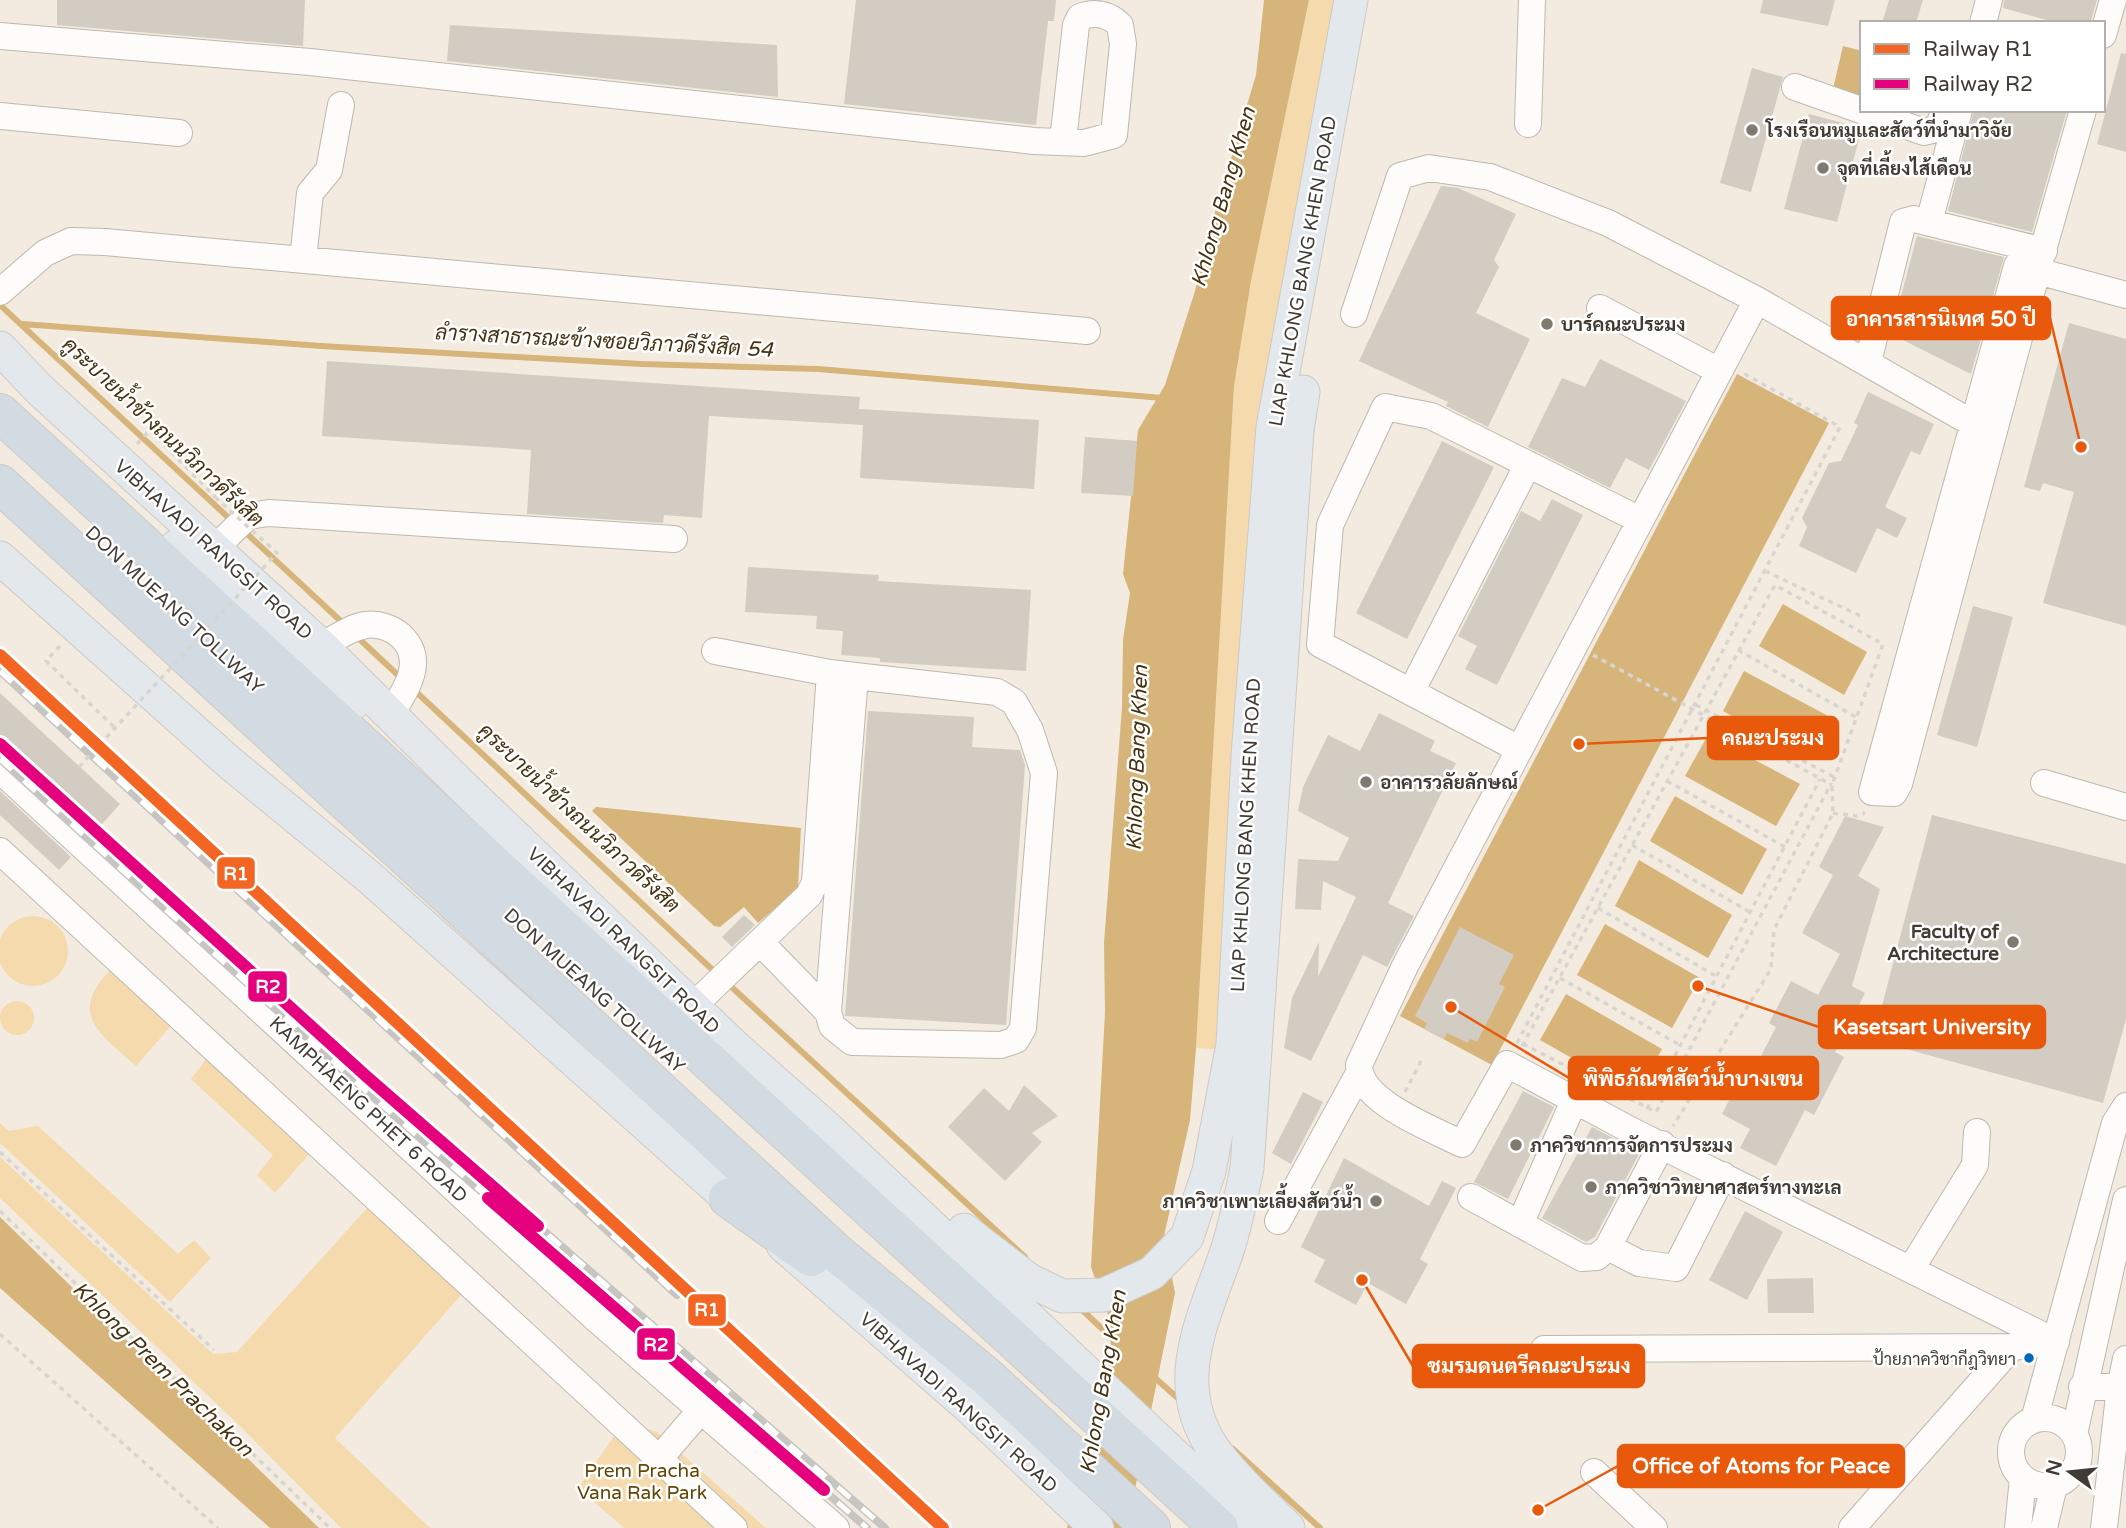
<svg xmlns="http://www.w3.org/2000/svg" width="2126" height="1528" font-family="'Varela Round',Sarabun,sans-serif">
<style>
.green{fill:#f5daae}
.water{fill:#d6b47a}
.lines{fill:none;stroke-linecap:round;stroke-linejoin:round}
.stream{stroke:#d6b47a;stroke-width:6}
.building{fill:#d2ccc2}
.minor-casing{stroke:#beb8af;stroke-width:28}
.major-casing{stroke:#cec9c3;stroke-width:35}
.highway-casing{stroke:#cec9c3;stroke-width:40}
.path{stroke:#d8d5d1;stroke-width:3.5;stroke-dasharray:5 5;stroke-linecap:butt}
.minor{stroke:#fdfcfa;stroke-width:26}
.major{stroke:#e3e8ec;stroke-width:33}
.highway{stroke:#d2dbe2;stroke-width:38}
.rail-casing{stroke:#c7c5c1;stroke-width:8}
.rail{stroke:#fff;stroke-width:5;stroke-dasharray:16;stroke-linecap:butt}
.path-bridge{stroke:#d8d5d1;stroke-width:3.5;stroke-dasharray:5 5;stroke-linecap:butt}
.rail-1-casing{stroke:#fff;stroke-width:18}
.rail-2-casing{stroke:#fff;stroke-width:18}
.rail-1{stroke:#f26522;stroke-width:12}
.rail-2{stroke:#e5007d;stroke-width:12}
.poi-dot{fill:#7f796f;stroke:#fff;stroke-width:2.5}
.bus-dot{fill:#0065bd;stroke:#fff;stroke-width:2.5}
.labels{text-anchor:middle;stroke-width:5;stroke-linejoin:round;paint-order:stroke}
.bus-label{font-size:17px;fill:#413b33;stroke:#fff;text-anchor:end}
.poi-label{font-size:19px;font-weight:bold;fill:#413b33;stroke:#fff;text-anchor:start}
.street-label{font-size:19px;fill:#413b33;stroke:#fff}
.park-label{font-size:19px;fill:#654605;stroke:#fff}
.water-label{font-size:21px;font-style:italic;fill:#463311;stroke:#fff}
.leader{fill:none;stroke:#e8590c;stroke-width:2.5}
.callout-dot{fill:#e8590c;stroke:#fff;stroke-width:2.5}
.callout{fill:#e8590c;stroke:#e8590c;stroke-width:2.5}
.callout-label{font-size:21px;text-anchor:middle;font-weight:bold;fill:#fff}
.line-badge{stroke:#fff;stroke-width:2.5}
.badge-label{font-size:19px;text-anchor:middle;font-weight:bold;fill:#fff}
</style>
<rect width="100%" height="100%" fill="#f3ebdf"/>
<path class="green" d="M1309 0H1336L1224 1050 1196 1048 1234 386 1251 281Z
M-2 951a35 35 0 1 1 70 0a35 35 0 1 1-70 0Z
M111 969 170 1027 136 1066C100 1034 67 1014 111 969Z
M0 1018a17 17 0 1 1 34 0a17 17 0 1 1-34 0Z
M207 1058 311 1152 275 1193 257 1175 273 1155 191 1079Z
M0 1123 9 1131 38 1126 178 1254 194 1240 211 1258 170 1302 0 1143Z
M0 1157 213 1354 237 1352 369 1206 462 1294 335 1438 430 1528H341L239 1425 0 1198Z
M631 1424 657 1432 766 1528H624L578 1488 615 1435Z"/>
<path class="water" d="M1264 0H1309L1251 281 1234 386 1196 1048 1190 1120 1164 1236 1175 1293 1127 1528H1067L1111 1355 1110 1320 1091 1267 1105 1012 1104 943 1122 707 1123 640 1130 593 1123 574 1138 430 1165 385 1195 291 1207 239 1256 75Z
M1843 46 1862 51V96L1833 89Z
M1737 374 1829 423 1492 1065 1400 1016Z
M1783 604 1867 652 1844 695 1759 646Z
M1744 671 1832 718 1810 759 1723 711Z
M1708 735 1800 784 1776 826 1685 776Z
M1675 796 1767 849 1742 895 1650 841Z
M596 807 801 828 798 888 758 923 744 907 720 927 714 926 592 811Z
M1639 860 1732 915 1708 958 1615 906Z
M1605 924 1700 978 1672 1028 1577 975Z
M1566 994 1662 1049 1637 1095 1540 1040Z
M0 1217 319 1528H270L0 1288Z"/>
<g class="lines">
<path class="stream" d="M0 305 232 521
M22 324 321 346 641 364 818 369 1163 398
M243 530 345 625
M355 635 401 678
M412 688 718 975
M726 982 1025 1257
M1079 1307 1114 1340
M1153 1376 1181 1401
M1233 1449 1320 1528"/>
</g>
<path class="building" d="M57 0H305L303 46 57 25Z
M856 0H1056L1054 21H1048L1036 125 844 104Z
M1763 0H1835L1828 26 1760 13Z
M1889 0H1923L1916 23H1882Z
M2004 0H2097L2090 23H2057L2003 8Z
M450 25 777 45 778 97 447 61Z
M2121 53 2126 54V152L2097 144Z
M1752 68 1783 77 1751 192 1720 183Z
M1974 110H2067L2032 232 1948 211Z
M1809 114 1862 128 1837 222 1784 209Z
M1441 186 1458 188 1516 214 1494 260 1499 267 1476 313 1530 339 1488 427 1446 406 1448 402 1359 361Z
M1917 236 2004 257 1971 374 1891 334Z
M2069 323 2126 339V626L2043 603 2074 492 2043 483 2040 491 2024 487Z
M1600 359 1686 401 1649 470 1626 458 1610 488 1528 447 1562 378 1585 387Z
M327 361 860 397 859 409 1039 420 1034 489 860 478 863 425 709 416 702 518 664 515 663 523 527 514 531 450 322 436Z
M1868 392 1934 424 1920 455 1911 451 1885 507 1907 518 1897 538 1877 528 1856 573 1799 546 1807 527 1802 518 1829 463 1841 461 1858 425 1854 423Z
M1085 437 1137 441 1133 496 1081 493Z
M1442 441 1494 467 1407 639 1356 613Z
M1552 499 1583 515 1497 685 1465 669 1477 646 1458 636 1521 511 1540 521Z
M748 567 879 575 878 581 1031 590 1026 671 880 662V658L841 655 843 631 816 629 817 616 745 612Z
M1973 606 2013 617 1977 747 1937 735Z
M0 693 120 804 93 834 11 758 0 755Z
M868 711 974 717 972 747 1020 750 1025 765 1006 1025 845 1016Z
M1379 713 1435 741 1430 751 1456 763 1388 903 1414 916 1387 967 1363 955 1311 1061 1284 1048 1292 998 1319 942 1318 977 1356 897 1323 881 1321 910 1295 909 1298 859 1338 861 1349 838 1298 811 1303 787 1328 735 1360 751Z
M0 791 71 857 59 870 0 815Z
M1932 815 2126 864V1019L2103 1103 1873 1040Z
M1845 816 1884 827 1858 876 1880 889 1852 986 1865 993 1835 1052 1844 1057 1814 1115 1805 1110 1776 1166 1740 1148 1750 1129 1722 1114 1744 1071 1751 1075 1776 1027 1769 1023 1791 981 1818 995 1840 954 1802 933 1833 875 1819 867Z
M744 915 755 925 732 947 722 937Z
M1460 927 1514 955 1499 984 1505 987 1477 1042 1470 1039 1468 1043 1447 1033 1444 1039 1424 1029 1427 1023 1415 1016Z
M1024 1085 1058 1116 1032 1133 1042 1142 1005 1181 948 1127 984 1088 1009 1111Z
M1523 1091 1554 1107 1508 1199 1474 1182Z
M1303 1092 1323 1102 1291 1164 1272 1153Z
M1592 1127 1640 1152 1595 1237 1586 1242 1542 1218Z
M1344 1158 1429 1206 1442 1181 1456 1188 1420 1259 1428 1264 1406 1304 1368 1283 1356 1305 1314 1282 1325 1260 1301 1247Z
M1745 1211 1783 1232 1747 1300 1709 1280Z
M1813 1278 1814 1313H1768L1767 1279Z"/>
<g class="lines">
<defs>
<path id="minor" d="M1983 23 1989 0
M2103 35 2113 0
M0 36 310 62 1034 141 1084 143 1114 135 1123 44 1120 25C1108 14 1096 11 1080 17L1076 25 1063 141
M1795 87 1924 132C1938 130 1941 124 1944 110
M2083 110 2037 271 2126 295
M0 116 179 133
M1528 124 1532 0
M1929 222 1959 110
M303 260 310 193 329 170 341 105
M2017 266 2037 271 1899 784 1894 793 1872 792Z
M0 292 45 253 71 241 105 242 1087 331
M1757 300 1405 966 1359 1065C1359 1102 1433 1129 1462 1144L1507 1064 1634 1132 2056 1342 2012 1347 1852 1528
M1600 308 1719 371
M1354 314 1400 176 1429 168 1490 177 1608 223 1757 300 1972 423 1986 426
M1868 362 1903 222 1914 219 2044 251
M214 549 248 516 269 513 674 539
M321 646C335 639 350 627 366 625 378 623 392 628 401 636 427 661 405 691 390 715
M715 651 830 673
M1411 692 1528 464
M1517 748 1320 644 1330 525 1385 407 1431 416 1640 520
M0 770 595 1318 836 1528
M2044 783 2126 807
M0 851 734 1528
M760 942 828 1012
M693 1006 809 895 815 882 830 673 855 676 828 1012 832 1026 852 1042 1001 1045 1016 1040 1023 1028 1044 773 1030 730 1014 702 997 692 855 676
M1471 1197 1582 1258 1597 1257 1608 1247 1662 1144
M1278 1221 1359 1073
M1520 1224 1574 1101
M1608 1247 1639 1263 1676 1268 1723 1175
M1911 1269 1975 1165 1977 1132
M1544 1349 2012 1347
M2082 1387H2120L2104 1528
M2120 1387 2126 1359
M2011 1452a34 34 0 1 1 68 0a34 34 0 1 1-68 0Z
M2034 1420 2115 1123 2126 1106
M2074 1434 2126 1200
M658 1460 701 1410
M1594 1472 1654 1528
M2018 1528 2023 1478
M2044 1528 2054 1485"/>
<path id="major" d="M0 348 40 390 321 646 460 784 735 1047 828 1129 1252 1528
M177 546 303 664 353 703
M0 558 230 763 369 877 747 1215
M964 1230 1029 1280 1062 1296 1104 1295 1152 1273 1187 1237 1209 1171 1233 1044 1248 756 1273 427 1351 0
M783 1245 968 1406 1097 1528
M1288 1528C1263 1504 1234 1477 1214 1450 1168 1383 1204 1318 1227 1251 1236 1224 1241 1196 1247 1168L1297 430 1303 392"/>
<path id="highway" d="M0 413 1219 1528
M0 484 839 1255 985 1375 1151 1528
M203 634 505 909
M728 1198 811 1257"/>
</defs>
<use href="#minor" class="minor-casing"/>
<use href="#major" class="major-casing"/>
<use href="#highway" class="highway-casing"/>
<path class="path" d="M137 444 150 430 216 498
M1765 571 1863 617
M60 646 46 661 115 728
M1738 650 1856 717
M1593 655 1832 785
M1696 705 1834 777
M1667 781 1785 847
M1833 813 1857 816 1865 813
M1632 845 1750 912
M1598 908 1716 976
M1560 978 1680 1045
M1517 1043 1840 427 1743 373
M1523 1044 1656 1112 1831 784
M1522 1046 1775 585 1883 644 1832 785 1833 813 1774 930 1771 969 1673 1126
M1405 1092 1423 1057
M1647 1109 1820 779
M0 1152 214 1350
M0 1211 330 1528
M0 1334 218 1528"/>
<use href="#minor" class="minor"/>
<use href="#major" class="major"/>
<use href="#highway" class="highway"/>
<defs>
<path id="rail" d="M0 655 943 1528
M0 671 677 1295
M0 744 366 1076 885 1528
M0 759 358 1084 867 1528"/>
</defs>
<use href="#rail" class="rail-casing"/>
<use href="#rail" class="rail"/>
<path class="path-bridge" d="M79 767 277 553 216 498"/>
<defs>
<path id="rail-1" d="M0 655 943 1528"/>
<path id="rail-2" d="M0 744 366 1076 538 1226
M488 1198 824 1490"/>
</defs>
<use href="#rail-1" class="rail-1-casing"/>
<use href="#rail-2" class="rail-2-casing"/>
<use href="#rail-1" class="rail-1"/>
<use href="#rail-2" class="rail-2"/>
</g>
<g class="poi-dot">
<circle cx="1752" cy="130" r="7"/>
<circle cx="1823" cy="168" r="7"/>
<circle cx="1547" cy="324" r="7"/>
<circle cx="1366" cy="782" r="7"/>
<circle cx="2013" cy="942" r="7"/>
<circle cx="1516" cy="1145" r="7"/>
<circle cx="1591" cy="1187" r="7"/>
<circle cx="1376" cy="1201" r="7"/>
</g>
<circle class="bus-dot" cx="2029" cy="1358" r="6"/>
<g class="labels">
<g class="bus-label">
<text x="2016" y="1365">ป้ายภาควิชากีฎวิทยา</text>
</g>
<g class="poi-label">
<text x="1766" y="137">โรงเรือนหมูและสัตว์ที่นำมาวิจัย</text>
<text x="1837" y="175">จุดที่เลี้ยงไส้เดือน</text>
<text x="1561" y="331">บาร์คณะประมง</text>
<text x="1380" y="789">อาคารวลัยลักษณ์</text>
<text x="1999" y="938" text-anchor="end">Faculty of<tspan x="1999" dy="22">Architecture</tspan></text>
<text x="1530" y="1152">ภาควิชาการจัดการประมง</text>
<text x="1605" y="1194">ภาควิชาวิทยาศาสตร์ทางทะเล</text>
<text x="1362" y="1208" text-anchor="end">ภาควิชาเพาะเลี้ยงสัตว์น้ำ</text>
</g>
<g class="street-label">
<text transform="translate(1302 271) rotate(-80)" y="7">LIAP KHLONG BANG KHEN ROAD</text>
<text transform="translate(214 549) rotate(42)" y="7">VIBHAVADI RANGSIT ROAD</text>
<text transform="translate(175 609) rotate(43)" y="7">DON MUEANG TOLLWAY</text>
<text transform="translate(1245 835) rotate(-87)" y="7">LIAP KHLONG BANG KHEN ROAD</text>
<text transform="translate(624 940) rotate(44)" y="7">VIBHAVADI RANGSIT ROAD</text>
<text transform="translate(595 990) rotate(42)" y="7">DON MUEANG TOLLWAY</text>
<text transform="translate(369 1109) rotate(43)" y="7">KAMPHAENG PHET 6 ROAD</text>
<text transform="translate(959 1402) rotate(42)" y="7">VIBHAVADI RANGSIT ROAD</text>
</g>
<g class="park-label">
<text x="642" y="1477">Prem Pracha<tspan x="642" dy="22">Vana Rak Park</tspan></text>
</g>
<g class="water-label">
<text transform="translate(1223 197) rotate(-74)" y="7">Khlong Bang Khen</text>
<text transform="translate(604 341) rotate(3)" y="7">ลำรางสาธารณะข้างซอยวิภาวดีรังสิต 54</text>
<text transform="translate(163 432) rotate(43)" y="7">คูระบายน้ำข้างถนนวิภาวดีรังสิต</text>
<text transform="translate(1137 758) rotate(-88)" y="7">Khlong Bang Khen</text>
<text transform="translate(579 818) rotate(43)" y="7">คูระบายน้ำข้างถนนวิภาวดีรังสิต</text>
<text transform="translate(163 1369) rotate(44)" y="7">Khlong Prem Prachakon</text>
<text transform="translate(1103 1382) rotate(-80)" y="7">Khlong Bang Khen</text>
</g>
</g>
<path class="leader" d="M2081 447L2050 318M1579 744L1708 738M1698 986L1819 1027M1451 1007L1569 1078M1362 1280L1413 1366M1538 1510L1618 1466"/>
<g class="callout-dot">
<circle cx="2081" cy="447" r="7"/>
<circle cx="1579" cy="744" r="7"/>
<circle cx="1698" cy="986" r="7"/>
<circle cx="1451" cy="1007" r="7"/>
<circle cx="1362" cy="1280" r="7"/>
<circle cx="1538" cy="1510" r="7"/>
</g>
<g class="callout">
<rect x="1832" y="297" width="218" height="42" rx="7"/>
<rect x="1708" y="717" width="130" height="42" rx="7"/>
<rect x="1819" y="1006" width="226" height="42" rx="7"/>
<rect x="1569" y="1057" width="249" height="42" rx="7"/>
<rect x="1413" y="1345" width="231" height="42" rx="7"/>
<rect x="1618" y="1445" width="286" height="42" rx="7"/>
</g>
<g class="callout-label">
<text x="1941" y="326">อาคารสารนิเทศ 50 ปี</text>
<text x="1773" y="745">คณะประมง</text>
<text x="1932" y="1034">Kasetsart University</text>
<text x="1693" y="1086">พิพิธภัณฑ์สัตว์น้ำบางเขน</text>
<text x="1529" y="1373">ชมรมดนตรีคณะประมง</text>
<text x="1761" y="1473">Office of Atoms for Peace</text>
</g>
<g class="line-badge">
<rect x="216" y="856" width="40" height="34" rx="7" fill="#f26522"/>
<rect x="247" y="970" width="41" height="33" rx="7" fill="#e5007d"/>
<rect x="687" y="1293" width="40" height="34" rx="7" fill="#f26522"/>
<rect x="636" y="1327" width="40" height="34" rx="7" fill="#e5007d"/>
</g>
<g class="badge-label">
<text x="236" y="880">R1</text>
<text x="268" y="993">R2</text>
<text x="707" y="1316">R1</text>
<text x="656" y="1351">R2</text>
</g>
<rect x="1860" y="21" width="245" height="91" fill="#ffffff" stroke="#b3b1ad" stroke-width="2"/>
<rect x="1874" y="44" width="35" height="10" fill="#f26522" stroke="#b3b1ad" stroke-width="2"/>
<text x="1923" y="56" font-size="21" fill="#413b33">Railway R1</text>
<rect x="1874" y="79" width="35" height="10" fill="#e5007d" stroke="#b3b1ad" stroke-width="2"/>
<text x="1923" y="91" font-size="21" fill="#413b33">Railway R2</text>
<g transform="translate(2070 1472) rotate(285)" stroke="#ffffff" stroke-width="5" paint-order="stroke">
<path d="M0-5L12 26L0 18L-12 26Z" fill="#413b33"/>
<text y="-10" font-size="19" font-weight="bold" text-anchor="middle" fill="#413b33">N</text>
</g>
</svg>
